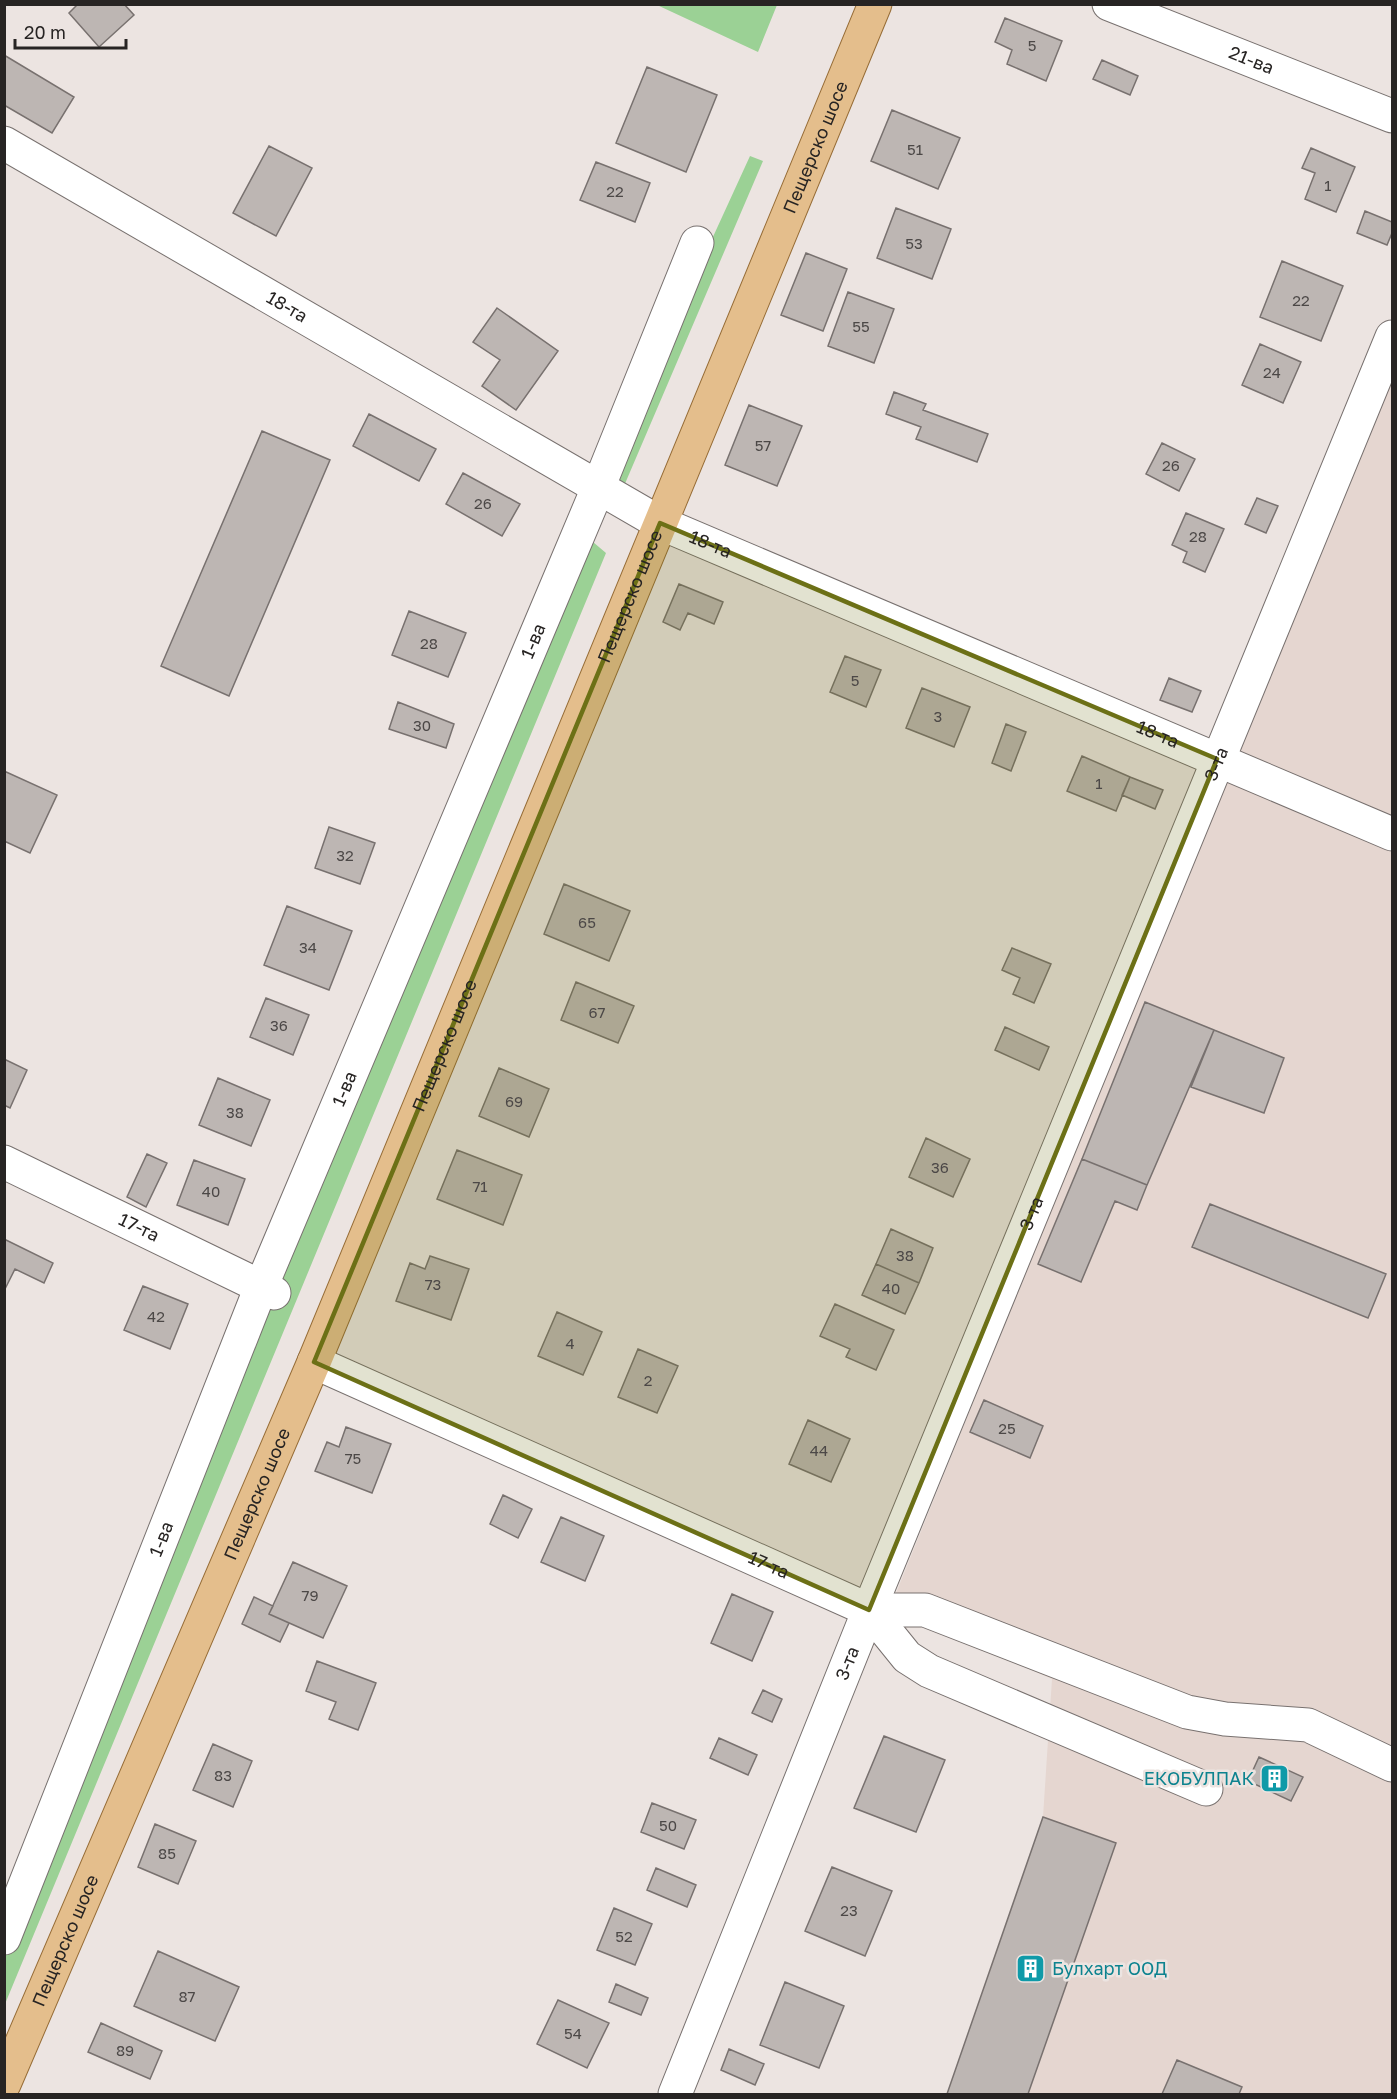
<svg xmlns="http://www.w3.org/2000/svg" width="1397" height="2099" font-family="'Golos Text',sans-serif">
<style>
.built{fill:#e5d6d0}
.green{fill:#9bd195}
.building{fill:#bdb6b3;stroke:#78716f;stroke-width:1.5}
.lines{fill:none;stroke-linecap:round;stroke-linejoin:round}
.minor-casing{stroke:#78716f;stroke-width:35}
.major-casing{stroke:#966c36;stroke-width:35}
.minor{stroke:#fff;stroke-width:33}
.major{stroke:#e4be8c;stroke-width:33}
.marked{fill:#6c7016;fill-opacity:0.2;stroke:#6c7016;stroke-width:4.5;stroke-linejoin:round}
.labels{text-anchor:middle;stroke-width:5;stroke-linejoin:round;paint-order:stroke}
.number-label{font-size:15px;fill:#4c4847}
.street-label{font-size:18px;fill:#272423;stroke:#ece4e1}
.culture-label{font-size:18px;fill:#0d838f;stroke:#ece4e1;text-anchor:end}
</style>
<rect width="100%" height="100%" fill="#ece4e1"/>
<path class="built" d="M1392 365V2094H947L1043 1817 1052 1679 890 1608Z"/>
<path class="green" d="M657 5H777L758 52Z
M750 156 763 161 618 500 598 488Z
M593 542 606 553 5 2004V1938L274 1293Z"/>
<path class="building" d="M78 4H124L134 15 99 47 69 13Z
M1005 18 1062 41 1046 81 1007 64 1012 50 995 42Z
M4 55 74 97 52 133 4 105Z
M1102 60 1138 76 1130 95 1093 79Z
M647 67 717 95 686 172 616 143Z
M892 110 960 138 938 189 871 161Z
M269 146 312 168 276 236 233 213Z
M1311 148 1355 167 1336 212 1305 199 1315 173 1302 168Z
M596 162 650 183 635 222 580 200Z
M896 208 951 229 932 279 877 258Z
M1365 211 1392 222V233L1387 245 1357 233Z
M806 253 847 269 823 331 781 315Z
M1282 261 1343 286 1321 341 1260 317Z
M848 292 894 309 874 363 828 346Z
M497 308 558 351 516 410 482 386 500 360 473 342Z
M1260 344 1301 362 1283 403 1242 385Z
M894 392 926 404 923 410 988 434 977 462 916 439 921 427 886 414Z
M749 405 802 426 777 486 725 465Z
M369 414 436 449 419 481 353 446Z
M262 431 330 460 229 696 161 666Z
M1162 443 1195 459 1179 491 1146 474Z
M463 473 520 504 502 536 446 504Z
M1257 498 1278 506 1266 533 1245 524Z
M1186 513 1224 529 1205 572 1183 562 1187 552 1172 545Z
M679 584 723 602 714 624 688 613 680 630 663 622Z
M409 611 466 633 448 677 392 655Z
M845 656 881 670 866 707 830 692Z
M1169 678 1201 691 1192 712 1160 700Z
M922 688 970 707 954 747 906 728Z
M398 702 454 724 446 748 389 729Z
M1006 724 1026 732 1011 771 992 763Z
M1082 756 1130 777 1116 811 1067 791Z
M4 771 57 795 30 853 4 841Z
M1130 777 1163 790 1155 809 1122 795Z
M329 827 375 843 360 884 315 868Z
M564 884 630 911 609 961 544 934Z
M287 906 352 931 329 990 264 965Z
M1012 948 1051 964 1034 1003 1013 994 1020 978 1002 970Z
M576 982 634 1006 618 1043 561 1020Z
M266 998 309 1015 293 1055 250 1037Z
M1145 1002 1214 1030 1147 1185 1082 1159Z
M1005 1027 1049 1047 1039 1070 995 1050Z
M1214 1030 1284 1058 1264 1113 1191 1087Z
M4 1059 27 1070 10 1108 4 1105Z
M499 1068 549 1089 529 1137 479 1116Z
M218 1078 270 1100 251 1146 199 1125Z
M926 1138 970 1159 953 1197 909 1177Z
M457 1150 522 1175 503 1225 437 1199Z
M147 1154 167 1163 146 1207 127 1197Z
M1082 1159 1147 1185 1137 1210 1115 1201 1081 1282 1038 1264Z
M194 1160 245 1179 228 1225 177 1205Z
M1210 1204 1386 1274 1368 1318 1192 1247Z
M891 1229 933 1248 919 1283 876 1264Z
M4 1239 53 1263 44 1283 15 1269 4 1291Z
M430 1256 469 1269 451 1320 396 1301 410 1263 425 1269Z
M876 1264 919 1283 905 1314 862 1295Z
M143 1286 188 1304 170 1349 124 1330Z
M835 1304 894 1330 876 1370 846 1357 850 1349 820 1336Z
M557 1312 602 1332 583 1375 538 1356Z
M638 1349 678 1366 657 1413 618 1397Z
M984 1400 1043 1426 1030 1458 970 1432Z
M808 1420 850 1439 831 1482 789 1464Z
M346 1427 391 1444 372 1493 315 1471 327 1442 339 1447Z
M503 1495 532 1509 518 1538 490 1524Z
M561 1517 604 1536 585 1581 541 1562Z
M293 1562 347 1586 323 1638 269 1614Z
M732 1594 773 1612 752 1661 711 1643Z
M254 1597 273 1606 269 1614 289 1623 280 1642 242 1624Z
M317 1661 376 1683 358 1730 329 1719 336 1702 306 1691Z
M763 1690 782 1699 772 1722 752 1713Z
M884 1736 945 1760 916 1832 854 1808Z
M719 1738 757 1755 748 1775 710 1758Z
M213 1744 252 1761 233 1807 193 1790Z
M1259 1757 1303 1777 1291 1801 1248 1781Z
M652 1803 696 1820 684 1849 641 1832Z
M1043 1817 1116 1843 1028 2094H947Z
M155 1824 196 1841 178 1884 138 1867Z
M832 1867 892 1891 865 1956 805 1931Z
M656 1868 696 1885 687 1907 647 1890Z
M614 1908 652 1924 635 1965 597 1950Z
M158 1951 239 1987 215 2041 134 2006Z
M785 1982 844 2006 819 2068 760 2045Z
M616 1984 648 1998 641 2015 609 2002Z
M558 2000 609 2023 587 2068 537 2044Z
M101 2023 162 2051 150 2079 88 2052Z
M729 2049 764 2064 755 2085 721 2070Z
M1177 2060 1242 2087 1239 2094H1162Z"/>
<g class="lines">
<defs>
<g id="minor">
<path id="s1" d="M1109 4 1392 116"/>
<path id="s2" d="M4 143 660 523 1392 834"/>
<path id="s3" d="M4 1162 274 1293"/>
<path id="s4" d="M314 1362 869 1610 907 1657 929 1671 1206 1789"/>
<path d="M869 1610H925L1187 1712 1225 1719 1308 1725 1392 1765"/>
<path id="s5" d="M4 1938 261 1287 598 488 697 243"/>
<path id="s6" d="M675 2094 869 1610 1392 337"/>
</g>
<g id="major">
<path id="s7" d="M4 2084 314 1362 875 4"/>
</g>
</defs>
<use href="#minor" class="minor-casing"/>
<use href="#major" class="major-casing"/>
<use href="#minor" class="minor"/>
<use href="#major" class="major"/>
</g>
<path class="marked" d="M660 523 1217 759 869 1610 314 1362Z"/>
<defs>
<symbol id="building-square" viewBox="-11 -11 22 22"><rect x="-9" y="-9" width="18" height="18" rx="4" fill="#0f9aa8" stroke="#ece4e1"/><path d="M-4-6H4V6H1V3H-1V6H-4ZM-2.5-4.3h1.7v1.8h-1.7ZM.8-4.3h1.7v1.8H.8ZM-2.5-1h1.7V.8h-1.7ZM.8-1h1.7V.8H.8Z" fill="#fff"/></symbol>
</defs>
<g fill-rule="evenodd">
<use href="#building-square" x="1258" y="1762" width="33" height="33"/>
<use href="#building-square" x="1014" y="1952" width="33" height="33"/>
</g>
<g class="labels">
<g class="number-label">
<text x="1032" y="51">5</text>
<text x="915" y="155">51</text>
<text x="1328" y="191">1</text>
<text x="615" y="197">22</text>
<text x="914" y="249">53</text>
<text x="1301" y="306">22</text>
<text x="861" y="332">55</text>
<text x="1272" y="378">24</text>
<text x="763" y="451">57</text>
<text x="1171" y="471">26</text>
<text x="483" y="509">26</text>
<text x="1198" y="542">28</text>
<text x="429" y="649">28</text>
<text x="855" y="686">5</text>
<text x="938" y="722">3</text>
<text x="422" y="731">30</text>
<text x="1099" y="789">1</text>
<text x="345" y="861">32</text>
<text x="587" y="928">65</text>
<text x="308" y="953">34</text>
<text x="597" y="1018">67</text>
<text x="279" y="1031">36</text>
<text x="514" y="1107">69</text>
<text x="235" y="1118">38</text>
<text x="940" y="1173">36</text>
<text x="480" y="1192">71</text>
<text x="211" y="1197">40</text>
<text x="905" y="1261">38</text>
<text x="433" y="1290">73</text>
<text x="891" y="1294">40</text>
<text x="156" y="1322">42</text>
<text x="570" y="1349">4</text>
<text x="648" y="1386">2</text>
<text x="1007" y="1434">25</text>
<text x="819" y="1456">44</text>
<text x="353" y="1464">75</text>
<text x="310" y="1601">79</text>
<text x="223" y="1781">83</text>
<text x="668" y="1831">50</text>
<text x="167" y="1859">85</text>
<text x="849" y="1916">23</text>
<text x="624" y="1942">52</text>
<text x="187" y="2002">87</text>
<text x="573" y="2039">54</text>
<text x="125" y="2056">89</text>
</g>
<g class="street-label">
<text dy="6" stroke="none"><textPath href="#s1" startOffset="153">21-ва</textPath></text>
<text dy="6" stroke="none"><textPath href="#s7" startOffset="2100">Пещерско шосе</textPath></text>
<text dy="6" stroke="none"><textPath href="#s2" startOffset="327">18-та</textPath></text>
<text dy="6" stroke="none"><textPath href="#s2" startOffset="813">18-та</textPath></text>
<text dy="6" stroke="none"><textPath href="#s7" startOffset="1614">Пещерско шосе</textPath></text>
<text dy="6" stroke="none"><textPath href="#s5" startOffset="1401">1-ва</textPath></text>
<text dy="6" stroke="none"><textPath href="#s2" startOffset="1299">18-та</textPath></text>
<text dy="6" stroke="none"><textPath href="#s6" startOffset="1436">3-та</textPath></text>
<text dy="6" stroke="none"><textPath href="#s7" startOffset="1128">Пещерско шосе</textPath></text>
<text dy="6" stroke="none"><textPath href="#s5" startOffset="915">1-ва</textPath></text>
<text dy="6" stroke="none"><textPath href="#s6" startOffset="950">3-та</textPath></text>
<text dy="6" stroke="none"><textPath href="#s3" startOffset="150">17-та</textPath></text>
<text dy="6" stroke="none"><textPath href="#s7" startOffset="642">Пещерско шосе</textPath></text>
<text dy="6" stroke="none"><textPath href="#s5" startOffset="429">1-ва</textPath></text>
<text dy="6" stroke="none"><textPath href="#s4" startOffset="498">17-та</textPath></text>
<text dy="6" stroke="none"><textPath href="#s6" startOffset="464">3-та</textPath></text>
<text dy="6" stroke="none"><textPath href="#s7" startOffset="156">Пещерско шосе</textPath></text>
</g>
<g class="culture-label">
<text x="1254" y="1785">ЕКОБУЛПАК</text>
<text x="1052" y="1975" text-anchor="start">Булхарт ООД</text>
</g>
</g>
<rect width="1397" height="2099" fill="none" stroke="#272423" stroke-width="12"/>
<path d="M15 39v9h111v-9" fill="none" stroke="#272423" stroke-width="3"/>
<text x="24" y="39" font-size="18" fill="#272423" stroke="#ece4e1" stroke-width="4.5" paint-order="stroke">20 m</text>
</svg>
